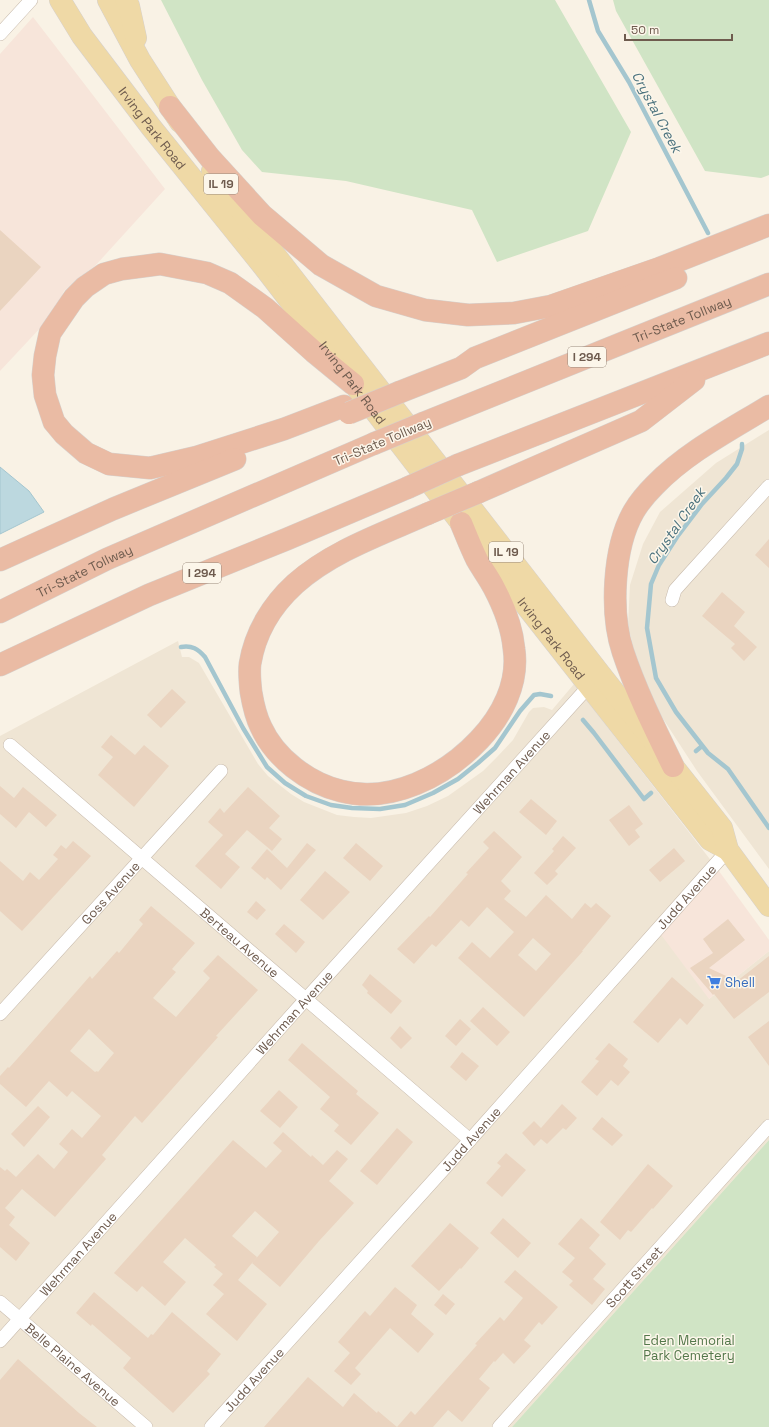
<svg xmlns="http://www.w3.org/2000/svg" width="769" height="1427" font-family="'Space Grotesk',sans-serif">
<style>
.residential{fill:#efe5d4}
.commercial{fill:#f7e5da}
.green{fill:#d0e4c5}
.water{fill:#bcd8df;stroke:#a4c6cf}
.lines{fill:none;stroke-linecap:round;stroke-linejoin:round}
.stream{stroke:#a4c6cf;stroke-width:4.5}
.building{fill:#ead4c0;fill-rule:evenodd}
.minor-casing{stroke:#c8bbad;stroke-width:14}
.primary-casing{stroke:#d6d1cd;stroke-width:22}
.motorway-casing{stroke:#d6d1cd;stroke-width:23}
.minor{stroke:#fff;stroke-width:13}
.primary{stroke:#efd9a6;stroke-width:21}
.motorway{stroke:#eabba4;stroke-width:22}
.motorway-bridge-casing{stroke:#d6d1cd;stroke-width:23;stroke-linecap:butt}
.motorway-bridge{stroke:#eabba4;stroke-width:22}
.labels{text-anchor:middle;stroke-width:3;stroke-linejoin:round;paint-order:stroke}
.shield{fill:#fcf6ea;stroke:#998a7d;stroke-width:1}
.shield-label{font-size:12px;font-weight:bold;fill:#6e5b4e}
.street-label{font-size:13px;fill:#6e5b4e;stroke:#fcf6ea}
.shop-label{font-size:13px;fill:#366cbe;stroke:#fcf6ea;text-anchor:start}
.park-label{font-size:13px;fill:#54784b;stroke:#fcf6ea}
.water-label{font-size:14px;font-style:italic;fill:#4b727e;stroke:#fcf6ea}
</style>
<rect width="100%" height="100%" fill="#f9f2e5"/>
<path class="residential" d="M769 430V869L697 771 658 711 639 671 628 625 630 585 643 544 660 512 716 463Z
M178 641 182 657H189L199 663 251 752 258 764 268 776 291 794 304 802 337 815 354 817 371 818 406 813 427 806 448 796 483 771 497 757 513 740 529 712 533 708 544 707 552 710 574 684 716 867 709 999 769 951V1140L512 1427H0V736Z"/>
<path class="commercial" d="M33 17 165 189 95 266 78 278 64 291 58 304 43 325 0 371V54Z
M716 867 769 940V951L709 999 659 932Z"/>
<path class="green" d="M161 0H555L631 132 588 231 497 262 472 210 346 181 262 172 242 150 202 80Z
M613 0H769V175L761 178 705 171 616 11Z
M769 1140V1427H512Z"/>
<path class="water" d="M0 467 29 491 44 512 0 534Z"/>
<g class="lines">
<path class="stream" d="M589 0 598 31 629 82 708 233
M742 444V449L737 464 726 478 702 504 677 537 659 565 651 584 647 628 656 678 676 712 708 753 728 769 769 828
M181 647C192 645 198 649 205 657L243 728 267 767 285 783 306 796 331 805 352 808 380 809 405 805 433 793 458 779 478 763 495 748 520 711 534 695 540 694 551 696
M583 720 594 733 644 799 651 793
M696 751 702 746"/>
</g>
<path class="building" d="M0 230 41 267 0 311Z
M769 539V568L755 555Z
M722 592 745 612 734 626 757 647 744 661 731 648 735 644 702 616Z
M172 689 186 702 161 728 147 715Z
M111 735 135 755 144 745 169 766 134 807 98 775 113 757 101 747Z
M0 786 14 798 23 787 57 815 46 827 29 812 16 828 0 814Z
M248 787 280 816 269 828 282 839 272 851 247 830 225 854 240 867 221 889 195 866 223 835 208 822 220 808 224 813Z
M531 799 557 821 546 835 519 812Z
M629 805 643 824 635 830 640 837 629 846 609 820Z
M494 831 522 857 501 881 511 891 504 899 526 917 546 895 572 919 585 903 591 908 596 903 611 916 582 951H583L524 1017 458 958 472 942 490 958 514 932 487 907 469 927 461 920 436 947 432 944 414 964 397 949 429 916 430 917 468 874 466 873 489 848 483 842ZM533 938 551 954 536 971 518 955Z
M563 836 576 848 555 871 558 874 547 885 534 873 554 851 552 849Z
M73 841 91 856 22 931 0 911V861L23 881 30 872 39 880 58 859 53 855 61 845 66 849Z
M307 843 316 850 281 890 267 877 265 880 251 868 267 849 287 868Z
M356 843 383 866 370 881 343 858Z
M674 848 685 861 660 882 649 870Z
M325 871 350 892 323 920 300 900Z
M256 901 266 910 257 920 247 912Z
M151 906 195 943 172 969 176 972 153 998 176 1017 210 978 203 971 218 955 258 990 216 1036 218 1037 142 1123 135 1116 102 1155 106 1159 55 1217 22 1189 5 1208 15 1217 9 1225 30 1243 16 1261 0 1247V1167L5 1171 7 1169 16 1177 38 1154 54 1169 68 1152 59 1144 72 1129 82 1138 101 1116 72 1091 67 1097 49 1081 26 1107 0 1084V1076L8 1067 9 1068 26 1049 90 976 92 979 117 951 119 953 143 924 139 920ZM89 1029 114 1053 98 1072 97 1071 95 1072 70 1051Z
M728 919 745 940 709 968 737 981 769 956V992L734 1019 714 994 713 995 690 968 713 953 703 939Z
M284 924 305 942 296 953 275 934Z
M370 974 402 1001 391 1014 367 993 368 991 362 985Z
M672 977 704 1005 687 1025 680 1018 658 1043 633 1022Z
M483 1007 510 1032 497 1046 470 1021Z
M460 1019 471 1029 456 1046 445 1036Z
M769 1021V1066L748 1037Z
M400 1026 412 1038 401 1049 390 1038Z
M302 1043 358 1091 356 1094 379 1113 351 1145 334 1131 339 1125 320 1109 330 1097 288 1060Z
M609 1043 628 1059 623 1066 630 1072 618 1086 611 1080 597 1096 581 1082 599 1061 595 1059Z
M462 1052 479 1066 466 1081 450 1067Z
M279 1090 298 1107 280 1128 260 1111Z
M562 1104 577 1118 566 1130 563 1128 547 1144 541 1139 534 1146 522 1133 534 1121 541 1128Z
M38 1106 50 1117 24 1147 11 1134Z
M602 1117 623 1135 612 1146 592 1129Z
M397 1128 413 1142 377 1185 360 1171Z
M283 1132 311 1157 312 1155 323 1165 337 1150 348 1159 329 1181 354 1203 319 1241 280 1287 252 1263 279 1232 255 1211 232 1236 257 1257 238 1280 267 1304 237 1341 206 1314 224 1294 213 1285 223 1274 214 1267 216 1265 185 1238 163 1262 186 1282 165 1306 142 1286 137 1292 114 1273 233 1140 266 1168 282 1151 273 1143Z
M506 1153 526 1170 502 1197 486 1183 501 1166 497 1163Z
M648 1164 673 1186 653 1209 652 1208 631 1232 628 1230 620 1240 600 1222Z
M503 1218 531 1243 518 1258 490 1233Z
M581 1218 600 1235 589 1248 606 1264 593 1279 605 1289 592 1305 569 1285 573 1281 562 1272 575 1258 558 1244Z
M450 1223 479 1248 461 1269 460 1268 439 1291 411 1266Z
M515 1270 558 1307 542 1325 539 1322 524 1340 531 1346 514 1364 503 1353 495 1362 494 1361 479 1379 490 1388 462 1422 448 1410 433 1427H264L308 1377 343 1407 354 1393 377 1413 378 1411 397 1427 411 1411 415 1415 477 1345 475 1344 500 1317 504 1321 523 1298 504 1282Z
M395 1287 417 1305 411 1314 434 1334 418 1353 390 1328 355 1368 361 1374 351 1385 334 1371 350 1353 338 1342 365 1311 370 1316Z
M94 1292 148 1338 151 1334 153 1335 172 1312 221 1354 207 1371 210 1374 173 1413 123 1368 131 1358 92 1324 91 1326 76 1313Z
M443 1294 455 1304 446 1315 434 1305Z
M18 1359 79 1413 97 1427H0V1380Z"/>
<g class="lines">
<defs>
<g id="minor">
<path d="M0 34 31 0"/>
<path d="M672 600 675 590 683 581 769 486"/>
<path id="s1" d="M10 745 470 1140"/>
<path id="s2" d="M0 1014 221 771"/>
<path id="s3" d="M0 1302 146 1427"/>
<path id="s4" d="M0 1341 306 999 589 686"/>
<path id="s5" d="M211 1427 470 1140 728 850"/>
<path id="s6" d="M499 1427 769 1126"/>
</g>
<g id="primary">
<path id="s7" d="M60 0 82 36 151 127 263 266 461 523 710 840 728 850"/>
<path d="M108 0 140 60 180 122"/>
<path d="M126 0 129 6 136 38"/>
<path d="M212 171 224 189 601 675 722 828 728 850 769 906"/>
</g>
<g id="motorway">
<path d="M170 107 210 158 262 215 321 265 376 296 425 310 468 315 514 313 551 306 660 268 769 225"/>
<path d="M400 392 461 368 475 358 676 278"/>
<path d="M344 406 284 429 197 457 150 468 109 464 86 453 64 434 54 422 45 395 43 375 45 356 50 333 74 298 85 287 104 274 122 269 160 264 207 273 230 283 265 308 314 352 353 384"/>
<path id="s8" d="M424 423 769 284"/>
<path d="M458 465 769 343"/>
<path d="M479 492 641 421 694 380"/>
<path d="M427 514C382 534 332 551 295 584 272 605 255 633 250 664 249 673 250 683 251 692 253 704 256 717 261 727 275 758 308 783 341 791 391 804 445 776 479 740 502 716 519 683 514 649 512 627 504 607 494 588 489 578 482 569 477 560 471 548 466 535 461 523"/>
<path d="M0 560 113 509 235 459"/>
<path id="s9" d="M0 612 107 559 373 444"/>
<path d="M0 665 149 595 287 539 407 488"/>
<path d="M673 766C655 729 636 691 623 652 610 613 613 547 634 511 640 501 647 493 655 485 687 452 730 430 769 406"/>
</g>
</defs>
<use href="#minor" class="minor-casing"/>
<use href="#primary" class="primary-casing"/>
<use href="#motorway" class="motorway-casing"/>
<use href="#minor" class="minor"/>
<use href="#primary" class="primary"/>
<use href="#motorway" class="motorway"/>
<defs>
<path id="motorway-bridge" d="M349 413 400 392
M373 444 424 423
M407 488 458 465
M427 514 479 492"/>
</defs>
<use href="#motorway-bridge" class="motorway-bridge-casing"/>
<use href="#motorway-bridge" class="motorway-bridge"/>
</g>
<defs>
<symbol id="supermarket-bare" viewBox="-9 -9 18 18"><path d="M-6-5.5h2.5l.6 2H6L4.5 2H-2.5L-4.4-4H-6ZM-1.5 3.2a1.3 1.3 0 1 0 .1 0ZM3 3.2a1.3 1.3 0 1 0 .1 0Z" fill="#3f7fe0" stroke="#fcf6ea" stroke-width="2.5" paint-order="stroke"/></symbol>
</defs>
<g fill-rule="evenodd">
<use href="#supermarket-bare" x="704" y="972" width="20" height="20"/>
</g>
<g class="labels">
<g class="shield">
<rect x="204" y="174" width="34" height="20" rx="3"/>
<rect x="568" y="347" width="38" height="20" rx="3"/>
<rect x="489" y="542" width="34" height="20" rx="3"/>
<rect x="183" y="563" width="38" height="20" rx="3"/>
</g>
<g class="shield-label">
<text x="221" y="188">IL 19</text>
<text x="587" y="361">I 294</text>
<text x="506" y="556">IL 19</text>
<text x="202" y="577">I 294</text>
</g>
<g class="street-label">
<text dy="5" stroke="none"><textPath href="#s7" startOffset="158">Irving Park Road</textPath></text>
<text dy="5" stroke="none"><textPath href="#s8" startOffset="278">Tri-State Tollway</textPath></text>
<text dy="5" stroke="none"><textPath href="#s7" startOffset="482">Irving Park Road</textPath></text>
<text transform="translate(382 441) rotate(-23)" y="5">Tri-State Tollway</text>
<text dy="5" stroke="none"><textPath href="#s9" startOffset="94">Tri-State Tollway</textPath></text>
<text dy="5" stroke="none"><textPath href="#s7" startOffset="806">Irving Park Road</textPath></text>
<text dy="5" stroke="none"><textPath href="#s4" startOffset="765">Wehrman Avenue</textPath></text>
<text dy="5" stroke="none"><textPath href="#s2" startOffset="164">Goss Avenue</textPath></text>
<text dy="5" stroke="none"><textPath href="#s5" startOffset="712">Judd Avenue</textPath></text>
<text dy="5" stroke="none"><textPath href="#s1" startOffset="303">Berteau Avenue</textPath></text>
<text dy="5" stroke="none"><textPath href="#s4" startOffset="441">Wehrman Avenue</textPath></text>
<text dy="5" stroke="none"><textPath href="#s5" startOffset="388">Judd Avenue</textPath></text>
<text dy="5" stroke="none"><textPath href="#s4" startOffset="117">Wehrman Avenue</textPath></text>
<text dy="5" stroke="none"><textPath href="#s6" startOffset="202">Scott Street</textPath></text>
<text dy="5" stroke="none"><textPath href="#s3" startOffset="96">Belle Plaine Avenue</textPath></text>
<text dy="5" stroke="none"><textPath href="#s5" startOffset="64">Judd Avenue</textPath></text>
</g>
<g class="shop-label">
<text x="725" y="987">Shell</text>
</g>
<g class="park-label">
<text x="689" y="1345">Eden Memorial<tspan x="689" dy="15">Park Cemetery</tspan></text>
</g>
<g class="water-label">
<text transform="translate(657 112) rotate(62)" y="5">Crystal Creek</text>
<text transform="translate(676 526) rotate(-55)" y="5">Crystal Creek</text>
</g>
</g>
<path d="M625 34v6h107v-6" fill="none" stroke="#6e5b4e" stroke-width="2"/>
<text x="631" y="34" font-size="12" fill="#6e5b4e" stroke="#fcf6ea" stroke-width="3" paint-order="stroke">50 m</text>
</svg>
